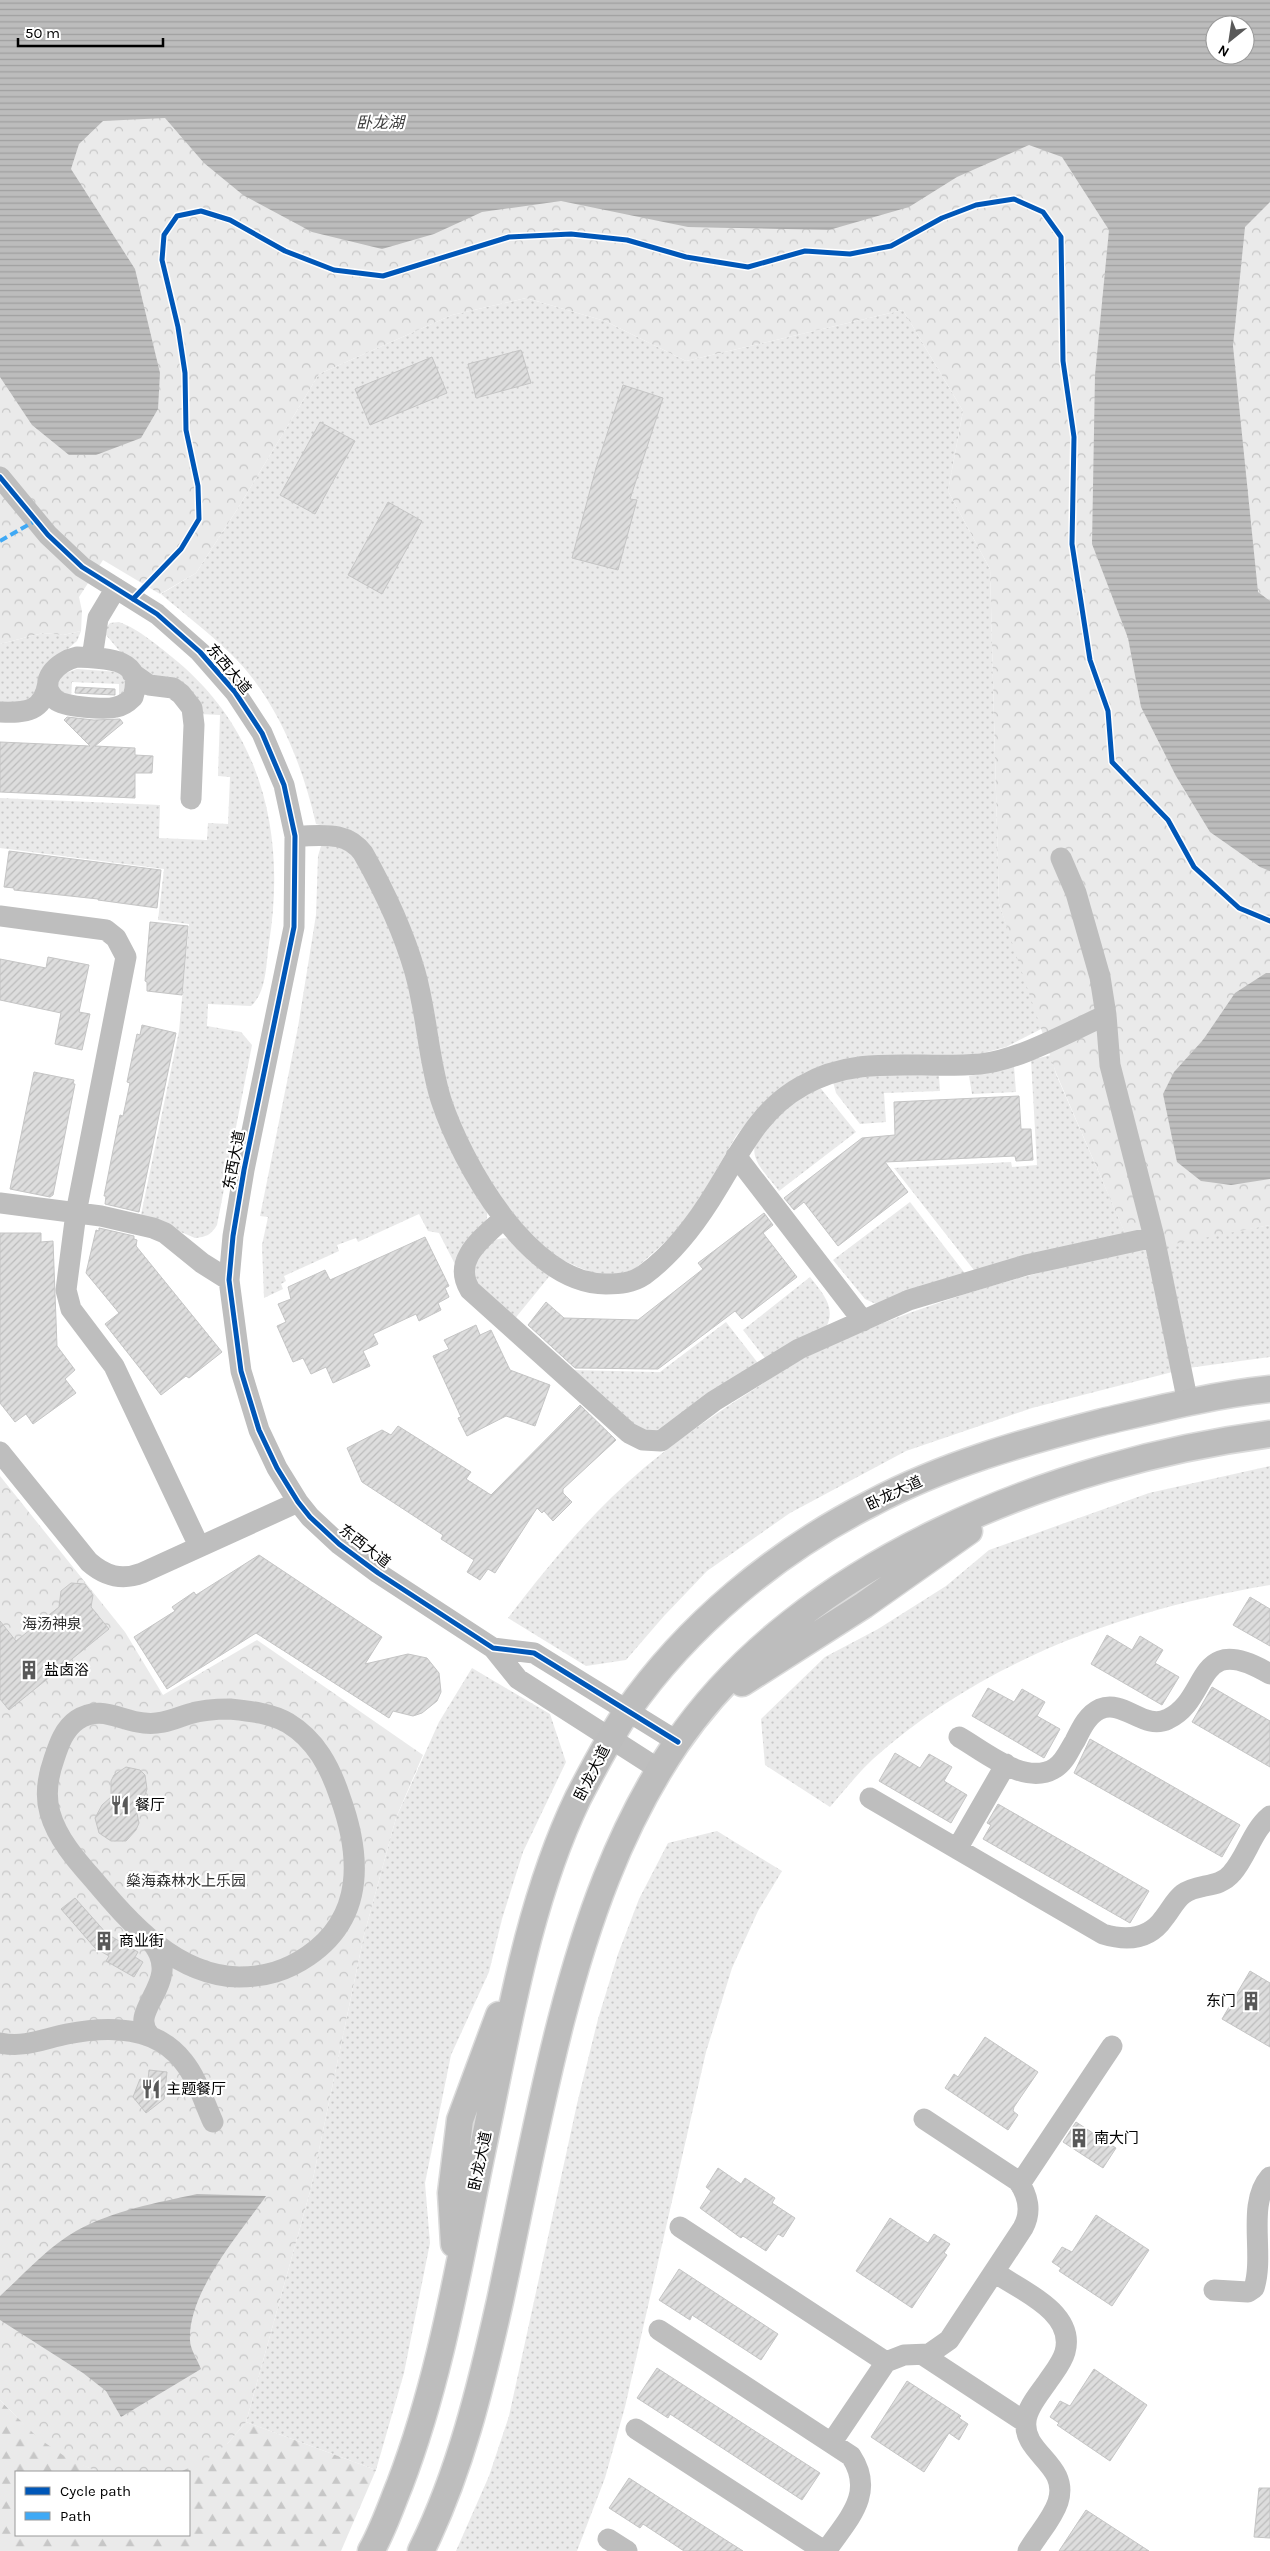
<svg xmlns="http://www.w3.org/2000/svg" width="1270" height="2551" font-family="Karla,'Noto Sans SC',sans-serif">
<style>
.grass{fill:url(#grass-dots)}
.forest{fill:url(#forest-firs)}
.park{fill:url(#park-crowns);fill-rule:evenodd}
.water{fill:url(#water-rules);fill-rule:evenodd}
.building{fill:url(#building-hatch);stroke:#c5c5c5}
.lines{fill:none;stroke-linecap:round;stroke-linejoin:round}
.major-casing{stroke:#dbdbdb;stroke-width:29}
.minor{stroke:#bebebe;stroke-width:21}
.major{stroke:#bdbdbd;stroke-width:26}
.quiet{stroke:#3fa9f5;stroke-width:4;stroke-dasharray:8 4;stroke-linecap:butt}
.cycleway-casing{stroke:#fff;stroke-width:8}
.cycleway{stroke:#0057b8;stroke-width:5}
.labels{text-anchor:middle;stroke-width:4.5;stroke-linejoin:round;paint-order:stroke}
.street-label{font-size:15px;fill:#000;stroke:#fff}
.park-label{font-size:15px;fill:#303030;stroke:#fff}
.poi-label{font-size:15px;fill:#000;stroke:#fff;text-anchor:start}
.water-label{font-size:16px;font-style:italic;fill:#414141;stroke:#fff}
</style>
<defs>
<pattern id="grass-dots" width="8" height="8" patternUnits="userSpaceOnUse" patternTransform="scale(1.25)"><rect width="8" height="8" fill="#eaeaea"/><path d="M2 2h.1M6 6h.1" fill="none" stroke="#c7c7c7" stroke-width="1.8" stroke-linecap="round"/></pattern>
<pattern id="forest-firs" width="22" height="20" patternUnits="userSpaceOnUse" patternTransform="scale(1.25)"><rect width="22" height="20" fill="#eaeaea"/><path d="M5 1l3.5 6h-7zM16 11l3.5 6h-7z" fill="#c7c7c7"/></pattern>
<pattern id="park-crowns" width="20" height="18" patternUnits="userSpaceOnUse" patternTransform="scale(1.25)"><rect width="20" height="18" fill="#eaeaea"/><path d="M2 6a3 3 0 1 1 6 0M12 15a3 3 0 1 1 6 0" fill="none" stroke="#c7c7c7"/></pattern>
<pattern id="water-rules" width="6" height="5" patternUnits="userSpaceOnUse" patternTransform="scale(1.25)"><rect width="6" height="5" fill="#bcbcbc"/><path d="M0 2.5h6" fill="none" stroke="#a0a0a0"/></pattern>
<pattern id="building-hatch" width="6" height="6" patternUnits="userSpaceOnUse" patternTransform="scale(1.25)"><rect width="6" height="6" fill="#ddd"/><path d="M-1 1l2-2M0 6l6-6M5 7l2-2" fill="none" stroke="#bcbcbc"/></pattern>
</defs>
<rect width="100%" height="100%" fill="#fff"/>
<path class="grass" d="M526 298 605 321 686 361 903 310 963 411 948 491 990 569 999 904 1043 1028 1006 1047 987 1052 963 1056 903 1055 753 1115 736 1136 697 1203 674 1234 635 1269 615 1275 592 1273 553 1256 530 1234 484 1176 447 1098 403 915 329 827 316 824C302 763 276 697 230 653 208 632 183 613 161 594L196 573 238 508 319 374 452 315Z
M119 622C139 629 161 648 178 662 263 734 286 836 269 943 266 963 267 992 251 1006L208 1004 207 1026 241 1032 252 1045 217 1225C211 1235 206 1237 195 1238L141 1215 179 1031 189 924 158 920 164 869 0 848V798L160 805 159 838 207 840 208 823 228 824 230 777 218 776 220 715 199 714 129 662 106 635V628L110 623Z
M81 631 77 641 54 661 31 703 0 707V644L43 633 63 635Z
M77 669 119 672 124 675 127 688 119 696V684L72 682 71 698 64 696 57 684 61 675Z
M321 846H349L377 888 488 1207 486 1225 458 1270 439 1233 428 1231 419 1214 358 1242 356 1238 337 1245 339 1251 284 1276 286 1281 281 1284 283 1289 264 1298 262 1245 268 1217 260 1216 298 1027 316 915 318 856Z
M1051 1055 1056 1074 1126 1235 977 1274 894 1168 1011 1162 1012 1167 1037 1165 1031 1060Z
M1014 1066 1016 1092 972 1094 969 1076Z
M855 1074 939 1076 940 1091 884 1093 886 1122 860 1124 836 1093 832 1078Z
M818 1085 856 1132 779 1191C772 1181 758 1168 755 1156 748 1127 797 1099 818 1085Z
M910 1202 967 1276 876 1304 865 1299 833 1260Z
M1270 1225V1357L1188 1368 1032 1408 906 1451 790 1513 707 1571 664 1616 626 1660 586 1666 508 1618C540 1576 574 1534 612 1497 654 1456 704 1421 753 1390 771 1379 788 1366 806 1357 951 1286 1111 1252 1270 1225Z
M505 1238 515 1241 552 1273 513 1321 479 1290 470 1264 493 1240Z
M810 1277C824 1295 837 1308 825 1330L768 1362 743 1330Z
M726 1322 761 1367 668 1430 646 1435 569 1370 660 1372Z
M1270 1466V1585C1127 1609 983 1660 873 1759 858 1773 844 1791 830 1807L765 1765 761 1719 825 1657 878 1629 946 1586 989 1550 1149 1493Z
M472 1668 550 1714 566 1762 523 1852 502 1919 489 1972 451 2055 425 2183 430 2243 404 2373 376 2470 246 2422 311 2188 364 1935 396 1818 439 1722Z
M717 1831 782 1871 758 1911 732 1968 706 2052 625 2407 605 2478 577 2551H456L489 2476 509 2416 577 2104 598 2019 618 1954 639 1899 668 1843Z"/>
<path class="forest" d="M0 2400C32 2432 57 2456 100 2472H16V2535H189V2472H177L228 2443 246 2422 376 2470 341 2551H0Z"/>
<path class="park" d="M0 0H1270V1225L1133 1252 1056 1073 999 904 990 569 948 491 963 411 903 310 686 361 605 321 526 298 452 315 319 374 238 508 196 573 160 594 103 560 79 597 82 611 81 631 63 635 43 633 0 644ZM1215 25H1245V55H1215Z
M0 1476 125 1632 163 1695 257 1640 423 1755 396 1818 364 1935 311 2188 246 2422 228 2443 206 2460 182 2471 100 2472 73 2462 38 2438 0 2400Z"/>
<path class="water" d="M0 0H1270V202L1245 227 1233 346 1258 592 1270 601V871L1260 867 1210 832 1176 776 1141 707 1128 638 1092 544 1095 375 1109 230 1062 157 1029 145 957 177 909 207 829 230 688 227 561 201 482 212 434 234 382 249 312 232 243 195 204 163 165 118 103 121 79 144 71 169 135 269 160 373 158 409 141 438 96 455H69L32 425 0 377ZM1215 25H1245V55H1215Z
M1266 973H1270V1179L1231 1185 1201 1181 1177 1162 1163 1094 1174 1072 1203 1040 1235 993Z
M197 2194 266 2196C239 2234 188 2292 190 2340 190 2349 198 2361 201 2369L121 2417 106 2391 83 2373 0 2320V2296C23 2275 49 2246 76 2231 114 2210 156 2203 197 2194Z"/>
<path class="building" d="M521 350 531 383 476 398 468 364Z
M432 357 447 393 370 425 355 389Z
M623 385 663 398 630 499 637 500 618 570 572 558 596 468Z
M320 422 355 441 315 514 280 495Z
M388 502 422 521 382 594 348 575Z
M76 687 115 689V695L75 693Z
M67 717 94 720 120 719 123 723 95 746 135 748V755L153 756 152 773H135V798L0 792V742L90 746 64 720Z
M9 851 161 870 157 908 98 900V899L14 890V888L4 887Z
M150 922 188 926 182 995 147 991V982L145 981Z
M48 957 89 965 79 1012 90 1014 82 1050 55 1044 61 1013 0 1000V959L46 968Z
M142 1025 176 1033 139 1212 105 1204 106 1196H104L120 1115 123 1116 130 1083 127 1082 137 1034 140 1035Z
M34 1072 74 1080 73 1084H75L53 1195 50 1197 10 1189Z
M1019 1096 1021 1129H1031L1033 1160 1016 1161 1015 1156 885 1162 908 1192 838 1246 804 1202 794 1210 784 1198 862 1138 895 1135 894 1102Z
M764 1213 773 1225 763 1233 797 1277 742 1319 735 1311 658 1369 575 1368 528 1325 546 1302 564 1318 638 1320 703 1269 698 1263Z
M99 1228 134 1236V1239L137 1240 136 1246 222 1352 189 1378 186 1376 161 1395 105 1324 119 1313 86 1273 96 1230 99 1231Z
M0 1233H41V1242L53 1241 57 1346 75 1370 65 1379 76 1393 33 1424 26 1414 15 1422 0 1403Z
M425 1237 449 1286 445 1288 449 1297 438 1303 441 1310 419 1321 416 1314 373 1334 378 1344 363 1351 370 1366 333 1383 326 1367 311 1374 303 1358 293 1362 277 1326 286 1322 278 1304 291 1299 288 1287 325 1270 330 1280Z
M476 1325 480 1335 491 1330 510 1370 550 1385 535 1426 506 1416 467 1436 458 1418 461 1417 433 1356 449 1349 444 1340Z
M580 1405 616 1440 563 1489V1493L572 1502 553 1521 544 1511 542 1513 537 1508 495 1573 488 1569 480 1580 467 1572 474 1560 441 1539 443 1535 362 1482 347 1448 382 1430 391 1435 398 1426 471 1472 466 1479 491 1495Z
M259 1555 382 1637 365 1664 408 1654 427 1658 439 1673 441 1692 437 1701 422 1713 413 1716 393 1711 389 1718 256 1633 167 1689 134 1637 175 1611 172 1607 194 1592 196 1595Z
M71 1583 85 1584 93 1595 91 1607 109 1629 9 1710 0 1699V1621L16 1641 59 1607 61 1591Z
M1250 1597 1270 1609V1646L1233 1625Z
M1107 1635 1132 1650 1140 1636 1163 1650 1155 1663 1179 1677 1162 1705 1091 1664Z
M1212 1687 1270 1721V1767L1192 1722Z
M988 1688 1014 1702 1022 1689 1045 1702 1037 1716 1060 1729 1044 1758 972 1716Z
M1090 1739 1240 1825 1222 1857 1074 1773Z
M895 1753 920 1768 929 1754 952 1767 944 1781 967 1795 951 1823 879 1781Z
M126 1767 140 1770 145 1775 147 1789 145 1795 135 1804 139 1823 136 1830 126 1841H111L99 1833 95 1818 102 1805 111 1797V1781L114 1775Z
M998 1804 1149 1891 1130 1923 983 1839 991 1825 987 1823Z
M75 1898 107 1934 138 1952 135 1957 143 1962 134 1977 106 1961 109 1956 95 1948 61 1909Z
M1250 1971 1270 1983V2047L1222 2019Z
M985 2037 1038 2072 1014 2107 1013 2111 1018 2115 1008 2130 945 2088 954 2074 958 2077Z
M149 2070 167 2072 164 2099 146 2113 133 2097 140 2079 148 2080Z
M1076 2122 1116 2148 1103 2168 1063 2142Z
M718 2168 741 2184 745 2178 775 2198 772 2203 795 2218 783 2237 778 2234 766 2251 743 2236 741 2238 700 2208 711 2191 706 2187Z
M1096 2215 1149 2250 1112 2306 1059 2271 1061 2268 1052 2262 1062 2247 1072 2252Z
M890 2218 928 2243 934 2234 950 2244 944 2253 947 2255 912 2308 856 2271Z
M679 2269 778 2334 761 2360 692 2315 690 2320 659 2300Z
M657 2368 820 2473 802 2500 670 2414 668 2418 637 2398Z
M1094 2369 1147 2405 1110 2461 1057 2425 1059 2423 1050 2417 1060 2401 1070 2406Z
M907 2381 961 2416 959 2418 968 2424 959 2440 949 2433 924 2472 871 2437Z
M629 2478 666 2502 743 2551H684L643 2524 640 2528 609 2508Z
M1259 2488H1270V2538L1254 2537Z
M1086 2510 1149 2551H1059Z"/>
<g class="lines">
<defs>
<path id="major" d="M742 1683 864 1605 969 1531
M454 2244 451 2193 460 2120 499 2015
M371 2551C383 2530 391 2506 400 2484 441 2377 459 2263 482 2152 507 2035 526 1906 578 1798 593 1769 608 1740 626 1713 687 1625 777 1551 872 1503 943 1465 1024 1442 1102 1422 1158 1409 1213 1395 1270 1389
M421 2551C460 2473 481 2386 500 2301 520 2208 537 2114 561 2021 586 1924 619 1828 676 1744 801 1561 1057 1462 1270 1434"/>
</defs>
<use href="#major" class="major-casing"/>
<path class="minor" d="M0 477 48 535 82 567 157 614 200 652 235 692 262 733 284 785 295 836 294 927 244 1170 233 1236 229 1280 241 1371 259 1430 277 1468 298 1502 310 1517 339 1544 378 1573 493 1648 534 1653 678 1742
M77 657C103 658 146 657 133 697 128 702 123 706 116 707 106 710 64 707 56 700 35 682 58 661 77 657Z
M92 658 98 618 116 588
M132 673 149 685 173 688 181 694 192 708 194 725 191 799
M0 712C26 713 43 712 48 683
M295 836C321 836 346 830 363 853 385 892 403 930 415 972 427 1014 428 1058 441 1100 462 1164 529 1284 606 1284 620 1284 632 1283 644 1275 674 1253 698 1221 717 1189 741 1150 760 1109 802 1086 859 1053 918 1070 980 1064 1017 1061 1071 1031 1106 1015
M1061 858 1076 893 1100 977 1106 1015 1110 1065 1154 1237 1188 1403
M0 916 106 930 116 938 126 957 76 1213 66 1290 71 1309 114 1366 199 1546
M736 1156 863 1321
M0 1203 101 1216 153 1228 165 1233 202 1263 229 1280
M504 1218C484 1237 451 1259 470 1290L629 1433 643 1440 661 1441 714 1401 799 1349 909 1300 1026 1265 1154 1237
M0 1452 89 1562C105 1576 121 1581 142 1573L298 1502
M493 1648 518 1679 660 1770
M230 1709C249 1711 271 1713 288 1723 316 1740 330 1767 340 1797 361 1855 365 1917 308 1956 286 1971 265 1977 239 1977 176 1976 130 1923 93 1879 76 1860 57 1838 50 1813 45 1796 48 1776 54 1759 59 1744 64 1729 77 1720 101 1704 120 1721 144 1723 161 1725 173 1719 189 1714 202 1710 216 1709 230 1709Z
M959 1737C984 1751 1025 1787 1055 1768 1065 1762 1069 1750 1075 1741 1081 1729 1087 1715 1100 1709 1124 1699 1144 1731 1168 1719 1211 1699 1194 1629 1270 1674
M870 1798 1103 1934C1126 1941 1149 1940 1164 1918 1170 1911 1175 1900 1183 1894 1198 1883 1219 1889 1232 1873 1247 1856 1252 1831 1270 1816
M957 1849 1006 1764
M150 2036C125 2009 186 1983 151 1941
M0 2043C25 2048 43 2039 67 2034 107 2026 155 2025 183 2061 197 2078 204 2102 213 2122
M1020 2184 1112 2046
M680 2227 886 2362
M994 2272C1020 2290 1076 2312 1065 2352 1062 2363 1054 2372 1048 2381 1040 2393 1027 2407 1026 2421 1022 2454 1070 2464 1058 2502 1052 2520 1037 2535 1028 2551
M1214 2290 1248 2292 1254 2288C1265 2254 1246 2204 1270 2177
M659 2330 851 2456C876 2494 847 2520 826 2551
M923 2355 1025 2422
M636 2429 824 2551
M832 2442 886 2362 904 2355 929 2354 949 2340 1023 2228C1032 2212 1028 2195 1018 2181L924 2119
M608 2539 627 2551"/>
<use href="#major" class="major"/>
<path class="quiet" d="M0 541 35 521"/>
<defs>
<path id="cycleway" d="M0 477 48 535 82 567 157 614 200 652 235 692 262 733 284 785 295 836 294 927 244 1170 233 1236 229 1280 241 1371 259 1430 277 1468 298 1502 310 1517 339 1544 378 1573 493 1648 534 1653 678 1742
M133 599 181 549 199 519 198 486 186 430 185 373 178 327 162 260 164 235 177 216 201 211 230 220 285 251 334 270 383 276 509 237 571 234 627 240 686 257 748 267 805 251 850 254 891 246 942 218 976 205 1014 199 1043 212 1061 237 1063 361 1074 437 1072 544 1090 660 1108 711 1112 762 1168 820 1194 867 1239 908 1270 921"/>
</defs>
<use href="#cycleway" class="cycleway-casing"/>
<use href="#cycleway" class="cycleway"/>
</g>
<defs>
<symbol id="building-bare" viewBox="-9 -9 18 18"><path d="M-4-6H4V6H1V3H-1V6H-4ZM-2.5-4.3h1.7v1.8h-1.7ZM.8-4.3h1.7v1.8H.8ZM-2.5-1h1.7V.8h-1.7ZM.8-1h1.7V.8H.8Z" fill="#595959" stroke="#fff" stroke-width="2.5" paint-order="stroke"/></symbol>
<symbol id="restaurant-bare" viewBox="-9 -9 18 18"><path d="M-5-6h1v4h1v-4h1v4h1v-4h1v5L-1.5 .5V6h-2V.5L-5-1ZM5-6V6H3V1.5H1.5Q1.5-4 5-6Z" fill="#595959" stroke="#fff" stroke-width="2.5" paint-order="stroke"/></symbol>
</defs>
<g fill-rule="evenodd">
<use href="#building-bare" x="15" y="1656" width="28" height="28"/>
<use href="#restaurant-bare" x="106" y="1791" width="28" height="28"/>
<use href="#building-bare" x="90" y="1927" width="28" height="28"/>
<use href="#building-bare" x="1237" y="1987" width="28" height="28"/>
<use href="#restaurant-bare" x="137" y="2075" width="28" height="28"/>
<use href="#building-bare" x="1065" y="2124" width="28" height="28"/>
</g>
<g class="labels">
<g class="street-label">
<text transform="translate(229 669) rotate(50)" y="5">东西大道</text>
<text transform="translate(234 1160) rotate(-79)" y="5">东西大道</text>
<text transform="translate(894 1493) rotate(-25)" y="5">卧龙大道</text>
<text transform="translate(365 1546) rotate(38)" y="5">东西大道</text>
<text transform="translate(592 1773) rotate(-63)" y="5">卧龙大道</text>
<text transform="translate(480 2161) rotate(-78)" y="5">卧龙大道</text>
</g>
<g class="park-label">
<text x="52" y="1629">海汤神泉</text>
<text x="186" y="1886">燊海森林水上乐园</text>
</g>
<g class="poi-label">
<text x="44" y="1675">盐卤浴</text>
<text x="135" y="1810">餐厅</text>
<text x="119" y="1946">商业街</text>
<text x="1236" y="2006" text-anchor="end">东门</text>
<text x="166" y="2094">主题餐厅</text>
<text x="1094" y="2143">南大门</text>
</g>
<g class="water-label">
<text x="380" y="128">卧龙湖</text>
</g>
</g>
<rect x="15" y="2471" width="175" height="65" fill="#ffffff" stroke="#999999"/>
<rect x="25" y="2487" width="25" height="8" fill="#0057b8" stroke="#999999"/>
<text x="60" y="2496" font-size="15" fill="#000000">Cycle path</text>
<rect x="25" y="2512" width="25" height="8" fill="#3fa9f5" stroke="#999999"/>
<text x="60" y="2521" font-size="15" fill="#000000">Path</text>
<g transform="translate(1230 40) rotate(210)"><circle r="24" fill="#ffffff" stroke="#999999"/>
<path d="M0-4L9 19L0 12L-9 19Z" fill="#595959"/>
<text y="-8" font-size="14" font-weight="bold" text-anchor="middle" fill="#000000">N</text>
</g>
<path d="M18 38v8h145v-8" fill="none" stroke="#000000" stroke-width="2.5"/>
<text x="25" y="38" font-size="15" fill="#000000" stroke="#ffffff" stroke-width="4" paint-order="stroke">50 m</text>
</svg>
